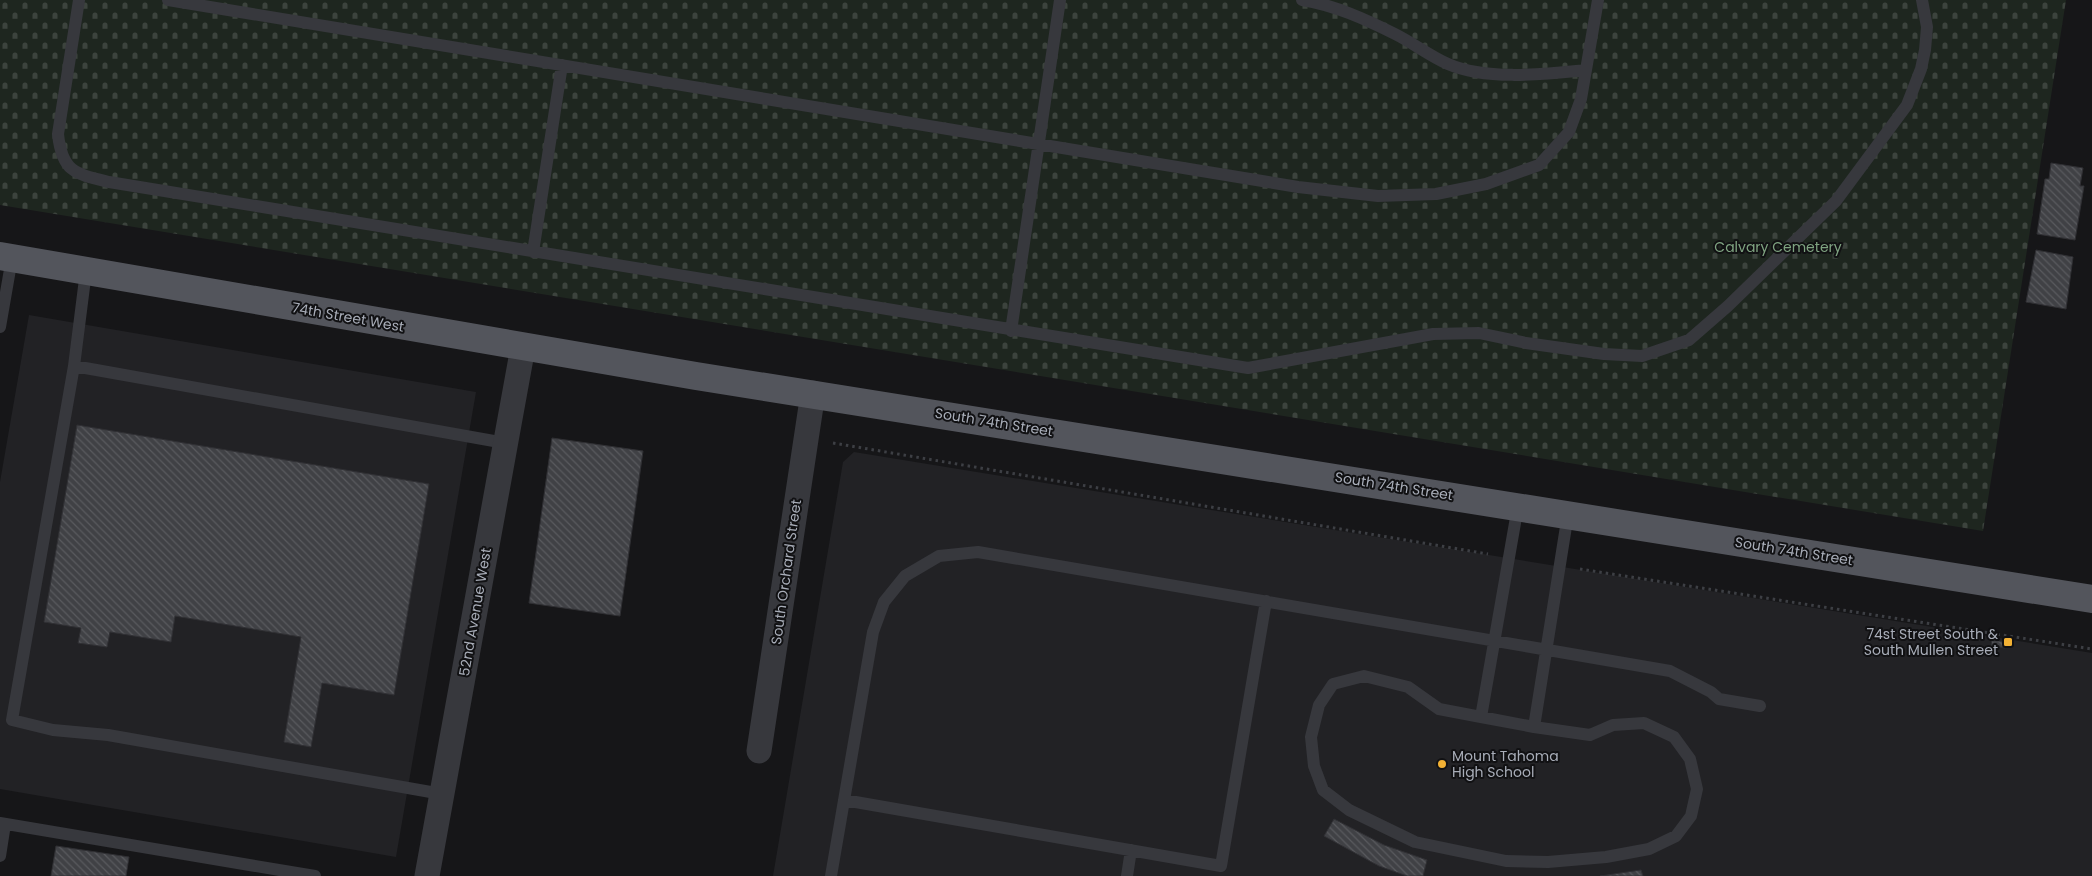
<svg xmlns="http://www.w3.org/2000/svg" width="2092" height="876" font-family="Poppins,sans-serif">
<style>
.built{fill:#222225}
.cemetery{fill:url(#cemetery-stones)}
.building{fill:url(#building-back-hatch);stroke:#303034}
.lines{fill:none;stroke-linecap:round;stroke-linejoin:round}
.path{stroke:#3d3f44;stroke-width:3;stroke-dasharray:2.5 4;stroke-linecap:butt}
.lane{stroke:#37383d;stroke-width:12}
.street{stroke:#37383d;stroke-width:25}
.primary{stroke:#53555c;stroke-width:28}
.poi-dot{fill:#f2b134;stroke:#111113;stroke-width:2}
.labels{text-anchor:middle;stroke-width:4;stroke-linejoin:round;paint-order:stroke}
.park-label{font-size:14px;fill:#7fa381;stroke:#111113}
.street-label{font-size:14px;fill:#a8adb8;stroke:#111113}
.poi-label{font-size:14px;fill:#a8adb8;stroke:#111113;text-anchor:end}
</style>
<defs>
<pattern id="cemetery-stones" width="16" height="16" patternUnits="userSpaceOnUse" patternTransform="scale(1.25)"><rect width="16" height="16" fill="#1e261f"/><path d="M2 7V4a2 2 0 0 1 4 0v3zM10 15v-3a2 2 0 0 1 4 0v3z" fill="#3c433d"/></pattern>
<pattern id="building-back-hatch" width="6" height="6" patternUnits="userSpaceOnUse" patternTransform="scale(1.25)"><rect width="6" height="6" fill="#404145"/><path d="M-1 5l2 2M0 0l6 6M5-1l2 2" fill="none" stroke="#595a5e"/></pattern>
</defs>
<rect width="100%" height="100%" fill="#161618"/>
<path class="built" d="M29 315 476 392 396 857 0 789V482Z
M854 452 2092 653V876H773L843 462Z"/>
<path class="cemetery" d="M0 0H2066L1983 531 0 205Z"/>
<path class="building" d="M2051 163 2083 168 2080 186H2084L2075 240 2037 234 2045 179H2049Z
M2036 250 2073 257 2066 309 2026 302Z
M77 425 429 484 394 695 322 683 311 747 284 742 301 637 175 616 171 642 110 632 107 647 78 643 81 628 44 622Z
M552 438 643 451 620 616 529 603Z
M1992 640 2006 642 2005 648 1991 646Z
M1334 819 1384 845 1427 860 1423 876H1407L1379 866 1324 836Z
M56 846 129 857 126 876H51Z
M1641 870 1643 876H1600Z"/>
<g class="lines">
<path class="path" d="M833 443 1488 554
M1580 569 2092 649"/>
<path class="lane" d="M79 0 58 134C62 172 75 174 109 182L1248 368 1433 334 1479 333 1526 343 1604 354 1642 356 1689 340 1728 306 1836 201 1907 105 1921 69 1925 50 1927 27 1922 0
M168 0 1298 187 1378 196 1436 194 1486 184 1539 165 1569 132 1581 99 1598 0
M1302 0C1334 5 1365 19 1395 34 1413 43 1430 56 1448 64 1487 81 1545 74 1586 70
M533 252 562 65
M86 271 74 366 505 443
M0 327 12 258
M1011 331 1060 0
M74 366 12 720 53 730 108 735 442 794
M1518 506 1481 717 1439 709 1408 687 1364 676 1333 684 1319 705 1311 737 1314 766 1323 790 1349 810 1415 842 1506 861 1548 862 1606 857 1649 849 1676 836 1691 816 1697 789 1690 759 1674 737 1644 723 1613 725 1590 735 1534 727 1568 514
M1481 717 1534 727
M844 800 1221 866 1266 601
M0 823 315 876
M0 856 5 824
M831 876 873 632 884 602 905 576 939 556 978 552 1670 671 1711 692 1719 699 1760 706
M1127 876 1131 850"/>
<path class="street" d="M759 751 813 393
M427 876 523 347"/>
<path class="primary" d="M0 256 696 376 2092 599"/>
</g>
<g class="poi-dot">
<rect x="2003" y="637" width="10" height="10" rx="2.5"/>
<circle cx="1442" cy="764" r="5"/>
</g>
<g class="labels">
<g class="park-label">
<text x="1778" y="252">Calvary Cemetery</text>
</g>
<g class="street-label">
<text transform="translate(348 317) rotate(10)" y="5">74th Street West</text>
<text transform="translate(994 422) rotate(9)" y="5">South 74th Street</text>
<text transform="translate(1394 486) rotate(9)" y="5">South 74th Street</text>
<text transform="translate(1794 551) rotate(9)" y="5">South 74th Street</text>
<text transform="translate(786 572) rotate(-82)" y="5">South Orchard Street</text>
<text transform="translate(475 612) rotate(-80)" y="5">52nd Avenue West</text>
</g>
<g class="poi-label">
<text x="1998" y="639">74st Street South &amp;<tspan x="1998" dy="16">South Mullen Street</tspan></text>
<text x="1452" y="761" text-anchor="start">Mount Tahoma<tspan x="1452" dy="16">High School</tspan></text>
</g>
</g>
</svg>
